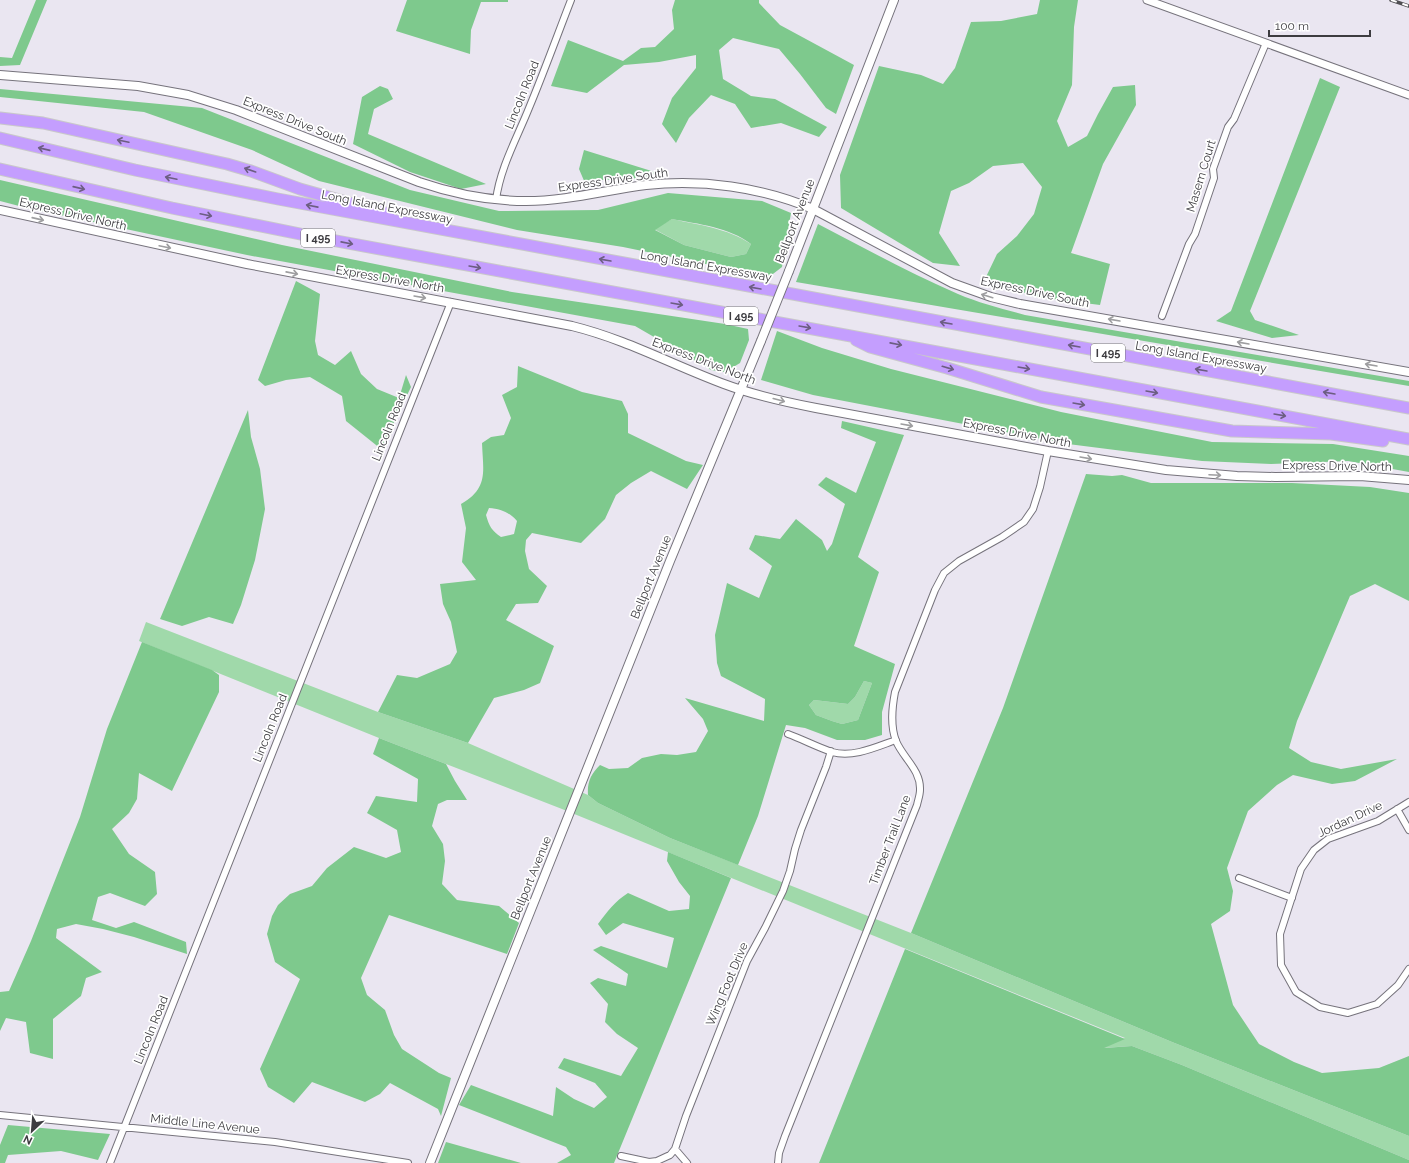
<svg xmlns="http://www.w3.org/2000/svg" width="1409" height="1163" font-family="Raleway,sans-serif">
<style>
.green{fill:#a0d9aa}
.forest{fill:#7ec98d;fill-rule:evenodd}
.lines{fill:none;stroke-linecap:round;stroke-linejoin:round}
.minor-casing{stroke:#76737c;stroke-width:8}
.tertiary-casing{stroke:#76737c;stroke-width:9}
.secondary-casing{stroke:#76737c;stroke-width:10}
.motorway-casing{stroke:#c9c8ca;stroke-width:13}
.minor{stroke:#fff;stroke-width:6}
.tertiary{stroke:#fff;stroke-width:7}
.secondary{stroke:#fff;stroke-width:8}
.motorway{stroke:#c49efe;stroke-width:11}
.rail-casing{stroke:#504f53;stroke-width:3.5}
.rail{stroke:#fff;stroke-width:2;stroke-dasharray:6;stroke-linecap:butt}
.secondary-bridge-casing{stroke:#76737c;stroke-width:10;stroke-linecap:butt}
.secondary-bridge{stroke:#fff;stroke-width:8}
.oneway{stroke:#6c5e82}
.oneway2{stroke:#9e9ea0}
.labels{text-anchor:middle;stroke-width:3.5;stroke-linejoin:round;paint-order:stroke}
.shield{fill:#fff;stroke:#777679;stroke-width:1}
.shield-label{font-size:11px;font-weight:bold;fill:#3d3c40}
.street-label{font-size:12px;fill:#3d3c40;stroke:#fff}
</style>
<rect width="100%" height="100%" fill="#eae6f1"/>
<path class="green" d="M672 219C699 225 727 228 751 244L746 254 731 257 684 245 654 229Z
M146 622 378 712 468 743 588 795 598 803 670 838 911 933 1172 1042 1409 1136V1160L1182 1065 1132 1046 1102 1048 1125 1038 562 809 379 738 139 641Z
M864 681 872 683 858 720 842 724 832 721 816 715 809 705 814 700 848 704 855 697Z"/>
<path class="forest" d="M36 0H47L20 65 0 66V57L12 58Z
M407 0H508V2H481L471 30 470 54 396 31Z
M675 0H759V3L780 25 854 65 836 114 826 108 800 74 779 49 733 38 719 50 723 79 751 96 775 99 827 127 819 137 781 123 751 128 735 104 711 95 689 118 676 143 662 124 672 98 696 68V55L659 62 624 65 587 93 551 86 568 40 623 61 641 48 655 47 674 29 672 10Z
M1040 0H1078L1074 27 1072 85 1057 121 1068 147 1087 136 1098 114 1113 87 1135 85 1136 105 1103 164 1071 253 1110 264 1100 305 1037 297 985 279 997 254 1017 236 1034 214 1042 187 1023 163 993 166 969 183 951 191 939 233 960 266 933 263 841 208 840 175 879 66 921 75 943 84 955 68 971 22 1001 21 1037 14Z
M1320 78 1340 87 1250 311 1255 320 1299 335 1272 338 1216 321 1231 311Z
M380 86 388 89 393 99 374 109 368 134 486 184 461 189 410 172 353 144 362 97Z
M0 89 202 108 410 190 499 211 598 210 668 193 762 201 791 213 782 267 769 277 623 247 517 230 319 181 252 150 144 112 0 97ZM672 219C698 224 729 227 751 244L746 254 731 257 684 245 655 230Z
M584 150 658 173 640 178 602 180 585 183 579 169Z
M0 180 282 245 512 292 725 324 748 329 749 340 740 363 725 372 711 370 635 326 247 255 23 207 0 201Z
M818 224C864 248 910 273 958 294 979 303 1003 309 1025 315L1409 381V386L796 282Z
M296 281 320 294 315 341 318 355 335 365 351 351 361 374 377 389 399 398 406 375 411 387 381 449 346 421 342 396 310 377 286 380 265 386 258 380Z
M777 331 822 348 891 369 1061 412 1212 442 1333 444 1409 456V472L1348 461 1271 464 1202 461 1068 444 813 395 761 380Z
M518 366 582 392 622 401 628 414V433L686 461 703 465 687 489 651 471 631 483 616 495 605 519 581 543 532 533 526 540 525 551 529 569 547 586 538 603 516 604 506 620 554 646 540 683 524 690 494 698 468 743 378 712 397 675 417 678 450 664 457 652 451 622 443 604 440 584 476 580 462 562 466 528 461 504C489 488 483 471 482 443L491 437 504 435 511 418 502 395 517 387ZM489 508C501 509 509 512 517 521L514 534 501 537C492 531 489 526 486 515Z
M248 410 251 437 260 469 265 509 255 560 241 605 233 624 209 617 182 626 160 619Z
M842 421 904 435 858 557 879 572 854 646 895 664 882 712V735L865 740H837L805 728 786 725 758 816 738 865 670 838 598 803 588 795C587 782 591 774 600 765L609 769 628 768 642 758 661 754 677 755 696 752 708 731 703 719 685 698 764 721 765 699 721 676 717 663 715 635 727 583 759 598 772 566 749 549 755 535 780 539 796 519 822 540 827 551 832 544 845 504 818 485 826 477 856 493 876 442 841 428ZM864 681 872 683 858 720 842 724 832 721 816 715 809 705 814 700 848 704 855 697Z
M1086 474 1112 476 1122 475 1151 483H1292L1370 487 1409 493V601L1375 584 1350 596 1297 721 1289 748 1311 762 1341 769 1397 759 1355 781 1332 784 1293 775 1277 785 1248 811 1227 868 1233 891 1230 911 1211 924 1233 1005 1259 1044 1294 1062 1322 1073 1379 1068 1409 1056V1136L1172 1042 911 933 1003 708Z
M142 642 212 670 219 675V692L172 791 139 773 137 799 129 813 112 829 129 854 155 872 157 894 145 906 110 893 98 897 92 920 116 928 134 922 186 942 187 954 134 937 103 929 76 924 57 929 56 938 102 972 86 978 81 996 53 1019V1059L30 1053 26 1022 6 1018 0 1031V992L9 991 31 941 80 817 107 729Z
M379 738 446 764 455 781 467 800H447L438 804 432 826 443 844 445 861 442 884 457 900 499 906 519 923 507 954 389 915 361 978 367 995 385 1010 394 1035 402 1049 439 1073 451 1078 441 1116 438 1109 390 1083 380 1094 365 1102 312 1082 294 1103 268 1087 260 1069 300 979 275 962 267 934 272 916 278 905 290 894 312 886 327 868 354 847 386 858 401 852 397 830 367 813 376 796 417 802 418 779 373 754Z
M668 852 731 878 614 1163H557L571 1155 566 1147 459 1105 471 1085 553 1116 556 1087 574 1099 594 1108 607 1097 595 1083 558 1068 564 1058 621 1076 638 1048 617 1034 605 1022 608 1004 590 983 598 978 626 986 628 974 593 950 601 946 667 968 674 938 623 923 606 935 598 924C607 912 615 901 628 893L669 911 689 909 690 896 679 882 667 861Z
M905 949 1125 1039 1104 1048 1132 1046 1182 1065 1409 1160V1163H819Z
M8 1125 110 1134 98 1160 61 1151 8 1155 5 1163H0V1145Z
M446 1142 521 1163H438Z"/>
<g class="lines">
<defs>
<path id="minor" d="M496 200C500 168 517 138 529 108 544 72 557 36 571 0
M1162 316 1189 244 1195 234 1214 178 1213 169 1228 127 1234 119 1266 43
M788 734C802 739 817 747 832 752 853 758 876 747 896 740
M1409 802 1378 821 1328 839 1314 850 1301 869 1280 934 1281 965 1296 992 1320 1007 1348 1013 1377 1004 1398 985 1409 969
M1397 809 1409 830
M1239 878 1292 898
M0 1115 275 1142 408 1163
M675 1149 687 1163
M621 1156 649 1162 657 1161 670 1155 675 1149 686 1116 747 961 765 928 783 891 790 871 795 849 801 830 826 767 831 751
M110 1163 451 302
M778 1163 779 1153 785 1136 917 805C918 800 920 795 920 790 921 770 903 758 896 741 890 725 892 708 895 692L935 590 944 573 959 561 1002 537 1024 522 1033 509 1040 487 1048 451"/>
<path id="tertiary" d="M1147 0 1409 95"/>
<path id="secondary" d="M0 75 138 86 188 95 236 110 419 182C454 194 489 201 526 201 567 201 606 190 646 185 702 179 761 187 813 209L952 283 991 297 1020 304 1409 372
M0 210 247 264 572 326C625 339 673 365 724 384 753 395 785 402 816 408L1048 451 1166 470 1237 476 1275 477 1360 476 1409 480
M789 271 894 0
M430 1163 670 561 761 341"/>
<path id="motorway" d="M0 118 43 123 227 164 251 171 300 189 389 214
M0 138 135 170 278 199 1409 408
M0 169 172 208 315 237 1409 439
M856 340 870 347 947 368 1041 397 1232 431 1331 434 1383 441"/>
</defs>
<use href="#minor" class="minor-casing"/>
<use href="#tertiary" class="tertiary-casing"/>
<use href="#secondary" class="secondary-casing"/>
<use href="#motorway" class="motorway-casing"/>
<use href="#minor" class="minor"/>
<use href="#tertiary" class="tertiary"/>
<use href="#secondary" class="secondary"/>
<use href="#motorway" class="motorway"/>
<defs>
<path id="rail" d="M1391 0 1409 6"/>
</defs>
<use href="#rail" class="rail-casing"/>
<use href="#rail" class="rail"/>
<defs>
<path id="secondary-bridge" d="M761 341 789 271"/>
</defs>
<use href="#secondary-bridge" class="secondary-bridge-casing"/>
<use href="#secondary-bridge" class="secondary-bridge"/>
</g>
<defs><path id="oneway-shaft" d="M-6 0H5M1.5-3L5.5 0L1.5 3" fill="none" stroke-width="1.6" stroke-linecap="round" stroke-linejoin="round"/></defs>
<g class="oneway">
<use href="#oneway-shaft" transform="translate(123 141) rotate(-168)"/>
<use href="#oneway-shaft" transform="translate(44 149) rotate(-167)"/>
<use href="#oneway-shaft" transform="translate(250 170) rotate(-161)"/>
<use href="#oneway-shaft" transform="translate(171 178) rotate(-168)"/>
<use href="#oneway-shaft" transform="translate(79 188) rotate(13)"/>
<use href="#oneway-shaft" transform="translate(312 206) rotate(-169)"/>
<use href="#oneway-shaft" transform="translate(206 215) rotate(12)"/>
<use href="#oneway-shaft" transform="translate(347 243) rotate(11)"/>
<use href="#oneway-shaft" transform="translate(605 260) rotate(-170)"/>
<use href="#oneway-shaft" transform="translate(475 267) rotate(10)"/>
<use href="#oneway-shaft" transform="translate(755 288) rotate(-170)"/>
<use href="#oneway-shaft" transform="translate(677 304) rotate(10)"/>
<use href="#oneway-shaft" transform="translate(946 323) rotate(-170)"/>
<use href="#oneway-shaft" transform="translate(805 327) rotate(10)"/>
<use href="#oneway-shaft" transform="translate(896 344) rotate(11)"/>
<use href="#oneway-shaft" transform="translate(1074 346) rotate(-170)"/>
<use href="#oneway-shaft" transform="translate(948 368) rotate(16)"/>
<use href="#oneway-shaft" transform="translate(1024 368) rotate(10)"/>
<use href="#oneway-shaft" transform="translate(1201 370) rotate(-170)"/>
<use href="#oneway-shaft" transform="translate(1152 392) rotate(10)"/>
<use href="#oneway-shaft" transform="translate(1329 393) rotate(-170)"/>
<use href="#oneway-shaft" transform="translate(1079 404) rotate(10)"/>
<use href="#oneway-shaft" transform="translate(1280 415) rotate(10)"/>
</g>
<g class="oneway2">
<use href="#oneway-shaft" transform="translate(38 219) rotate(13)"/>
<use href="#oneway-shaft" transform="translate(165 247) rotate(12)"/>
<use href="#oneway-shaft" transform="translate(292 273) rotate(11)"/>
<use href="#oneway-shaft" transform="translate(987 296) rotate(-163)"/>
<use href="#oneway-shaft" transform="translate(420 297) rotate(10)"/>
<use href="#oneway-shaft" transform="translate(1114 320) rotate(-170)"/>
<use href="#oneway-shaft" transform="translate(1243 343) rotate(-170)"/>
<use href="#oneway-shaft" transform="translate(1371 365) rotate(-170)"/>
<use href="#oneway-shaft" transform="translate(779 400) rotate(15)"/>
<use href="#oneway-shaft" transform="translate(907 425) rotate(10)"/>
<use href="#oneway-shaft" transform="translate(1086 458) rotate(10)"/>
<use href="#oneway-shaft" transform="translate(1215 475) rotate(3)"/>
</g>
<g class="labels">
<g class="shield">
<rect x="301" y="229" width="34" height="18" rx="3"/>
<rect x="724" y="307" width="34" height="18" rx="3"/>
<rect x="1091" y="344" width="34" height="18" rx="3"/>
</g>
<g class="shield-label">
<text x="318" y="242">I 495</text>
<text x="741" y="320">I 495</text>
<text x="1108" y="357">I 495</text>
</g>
<g class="street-label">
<text transform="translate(522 95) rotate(-68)" y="4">Lincoln Road</text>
<text transform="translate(295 121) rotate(22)" y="4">Express Drive South</text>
<text transform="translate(1201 176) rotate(-73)" y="4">Masem Court</text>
<text transform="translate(613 180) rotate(-8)" y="4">Express Drive South</text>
<text transform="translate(387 207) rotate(11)" y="4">Long Island Expressway</text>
<text transform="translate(73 214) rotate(13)" y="4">Express Drive North</text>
<text transform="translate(795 221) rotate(-69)" y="4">Bellport Avenue</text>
<text transform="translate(706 266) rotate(10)" y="4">Long Island Expressway</text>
<text transform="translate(390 279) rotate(10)" y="4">Express Drive North</text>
<text transform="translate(1035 292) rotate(12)" y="4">Express Drive South</text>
<text transform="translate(1201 357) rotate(10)" y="4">Long Island Expressway</text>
<text transform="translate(704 361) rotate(21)" y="4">Express Drive North</text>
<text transform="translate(389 427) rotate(-68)" y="4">Lincoln Road</text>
<text transform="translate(1017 433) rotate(11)" y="4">Express Drive North</text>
<text transform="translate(1337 466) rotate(1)" y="4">Express Drive North</text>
<text transform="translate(651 577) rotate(-68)" y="4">Bellport Avenue</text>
<text transform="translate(270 728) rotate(-68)" y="4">Lincoln Road</text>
<text transform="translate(1350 819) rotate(-25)" y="4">Jordan Drive</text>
<text transform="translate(890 840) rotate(-69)" y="4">Timber Trail Lane</text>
<text transform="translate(531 878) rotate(-68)" y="4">Bellport Avenue</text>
<text transform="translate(727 984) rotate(-67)" y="4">Wing Foot Drive</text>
<text transform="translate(151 1030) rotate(-68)" y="4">Lincoln Road</text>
<text transform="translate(205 1124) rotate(6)" y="4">Middle Line Avenue</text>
</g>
</g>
<g transform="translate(32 1131) rotate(206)" stroke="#ffffff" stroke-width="3" paint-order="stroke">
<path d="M0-3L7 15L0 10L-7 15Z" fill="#3d3c40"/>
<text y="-6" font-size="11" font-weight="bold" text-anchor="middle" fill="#3d3c40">N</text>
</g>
<path d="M1269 30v6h101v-6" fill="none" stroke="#3d3c40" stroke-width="2"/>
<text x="1275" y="30" font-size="12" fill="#3d3c40" stroke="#ffffff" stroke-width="3" paint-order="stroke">100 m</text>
</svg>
